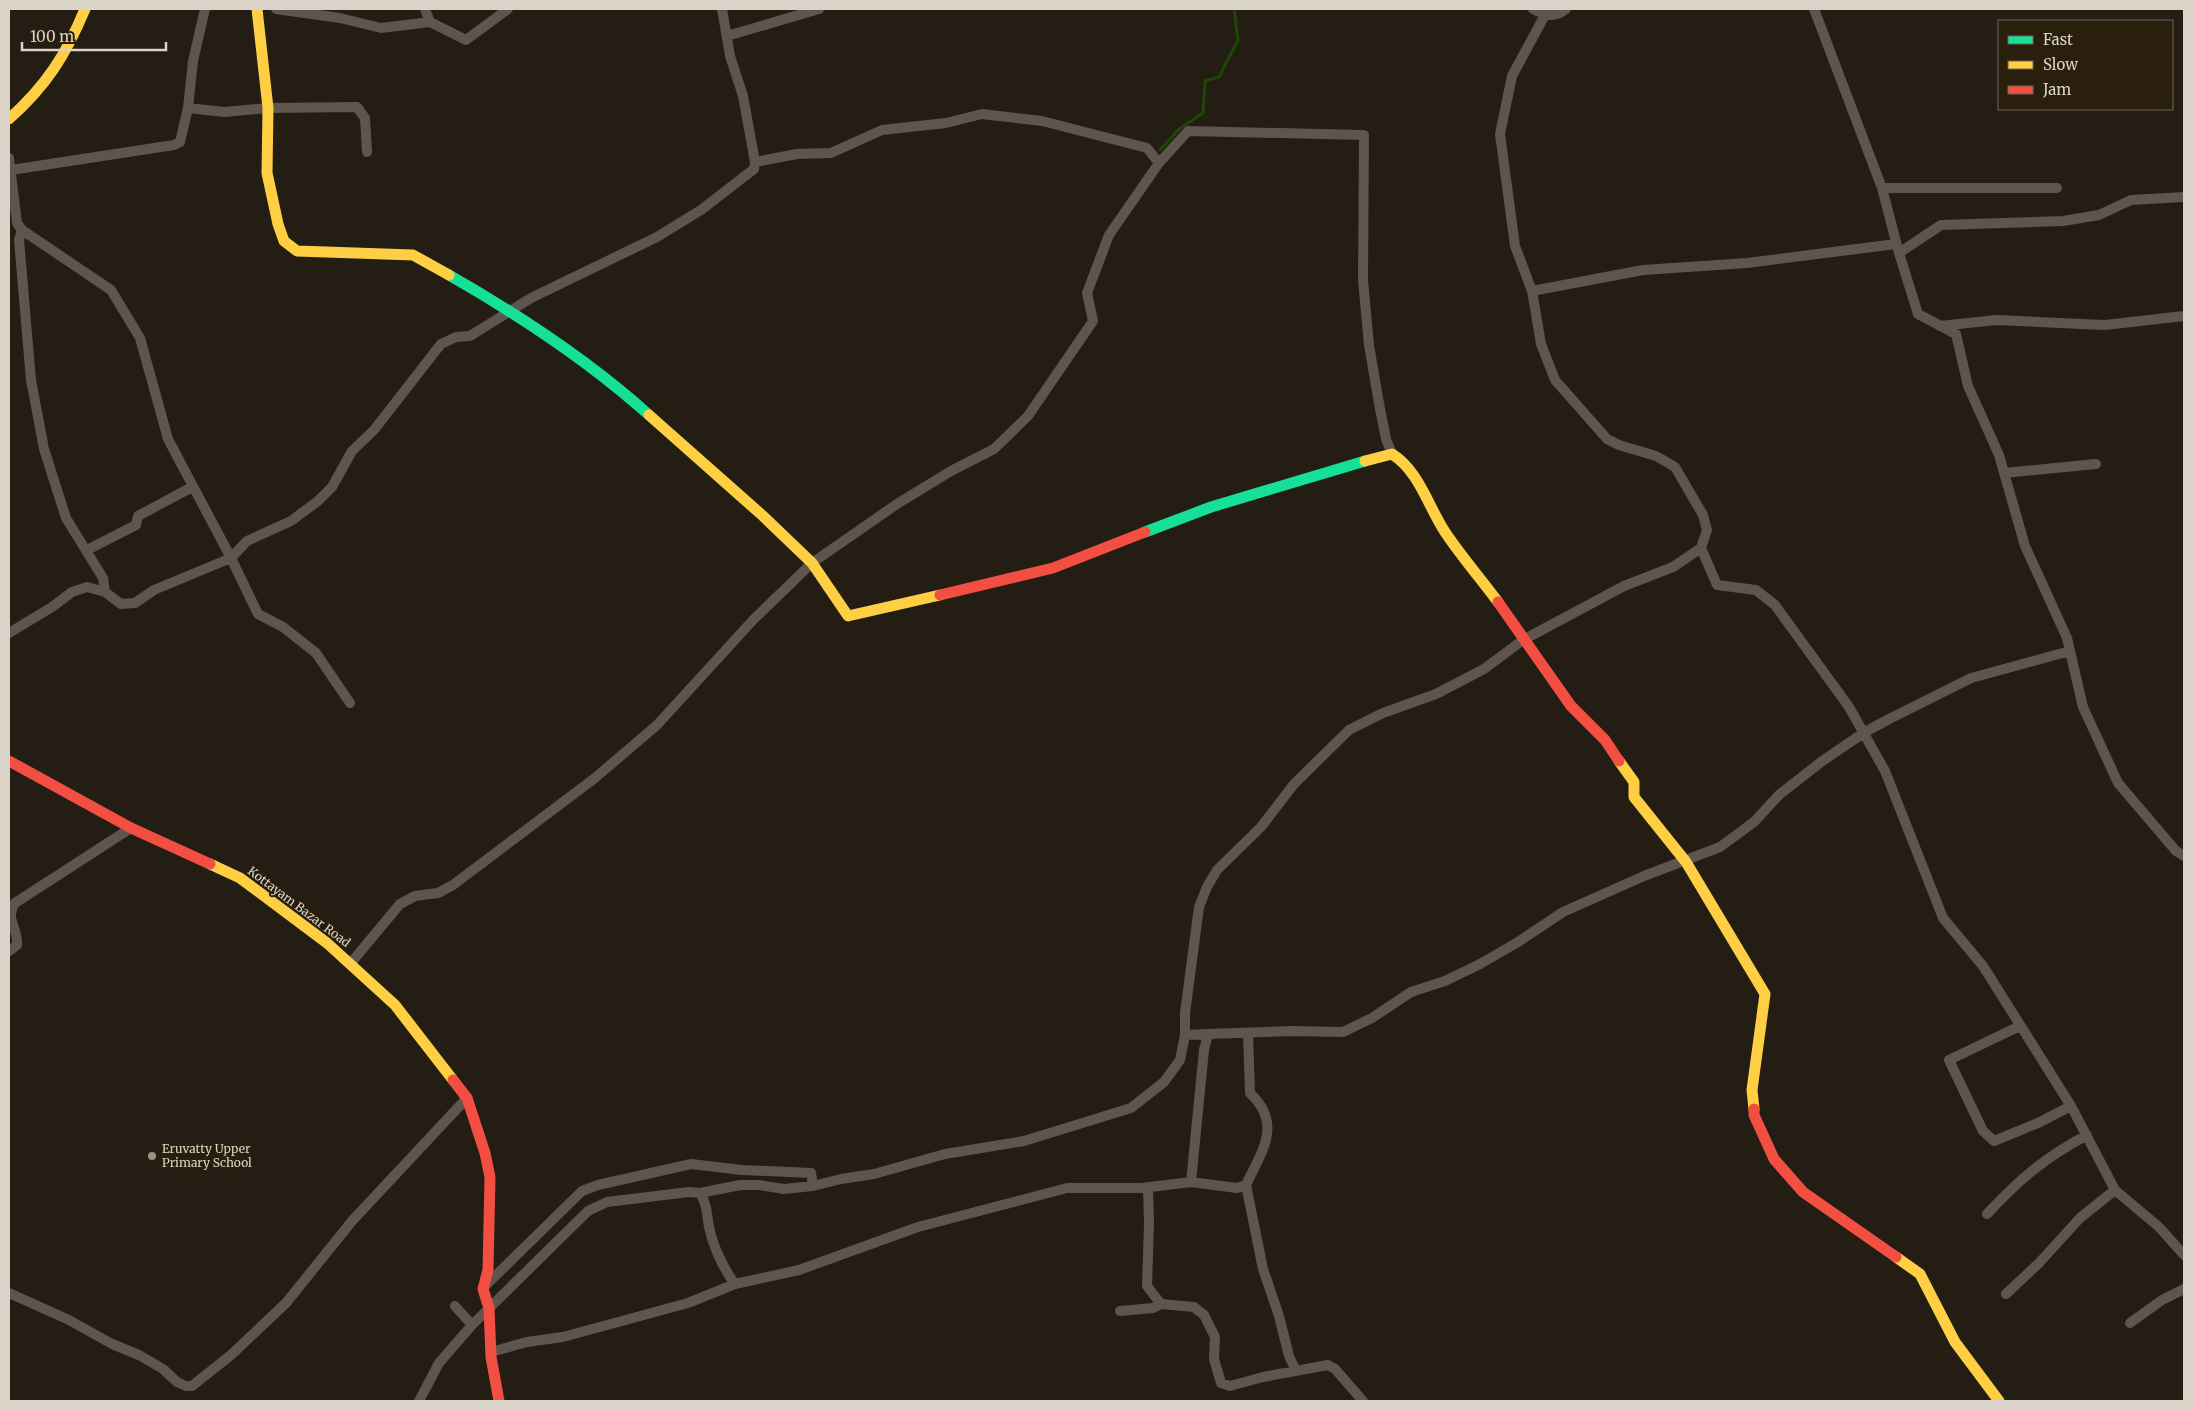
<svg xmlns="http://www.w3.org/2000/svg" width="2193" height="1410" font-family="Merriweather,serif">
<style>
.lines{fill:none;stroke-linecap:round;stroke-linejoin:round}
.stream{stroke:#1e4707;stroke-width:3}
.street{stroke:#5e554e;stroke-width:10}
.fast{stroke:#16e098;stroke-width:11}
.slow{stroke:#ffcf43;stroke-width:11}
.jam{stroke:#f24e42;stroke-width:11}
.poi-dot{fill:#9a9388;stroke:#2a1f0c;stroke-width:2}
.labels{text-anchor:middle;stroke-width:4;stroke-linejoin:round;paint-order:stroke}
.street-label{font-size:12px;fill:#dad3c7;stroke:#2a1f0c}
.poi-label{font-size:12px;fill:#dad3c7;stroke:#2a1f0c;text-anchor:start}
</style>
<rect width="100%" height="100%" fill="#231d13"/>
<g class="lines">
<path class="stream" d="M1160 150 1179 129 1203 113 1205 81 1219 77 1238 40 1234 9"/>
<path class="street" d="M276 9 340 18 381 28 430 22 466 40 508 9
M425 9 430 22
M722 9 730 56 743 96 755 162
M1533 9C1546 15 1554 19 1566 9
M1814 9 1882 188 1899 253 1918 314 1956 334 1968 386 1999 455 2025 546 2067 638 2083 707 2118 783 2176 851 2184 856
M727 36 819 9
M188 108 224 112 268 108 357 107 365 118 367 152
M9 158 17 223 22 230 111 290 140 338 168 439 231 558 258 614 283 627 316 653 350 703
M11 170 174 145 180 142 188 108 193 61 205 9
M1882 188H2057
M22 230 19 240 31 380 44 449 66 518 103 578 105 592
M1899 253 1941 225 2063 221 2099 215 2131 200 2184 197
M1532 291 1643 270 1747 263 1896 244
M1940 326 1996 320 2105 325 2184 316
M2004 473 2096 464
M1701 548 1717 585 1756 590 1775 605 1849 707 1885 771 1943 918 1983 966 2071 1106 2115 1190 2159 1227 2184 1255
M87 550 136 525 138 516 192 487
M9 633 52 607 72 592 87 587 105 592 121 604 135 603 154 590 231 558 247 541 291 521 318 501 332 487 352 451 374 430 441 344 456 337 470 336 531 298 657 237 701 210 754 169 755 162 797 154 831 153 882 130 946 123 982 114 1042 121 1147 148 1159 163 1188 131 1364 135 1363 280 1369 345 1380 409 1386 439 1392 454
M9 951 17 945C19 930 4 918 15 903L131 828
M350 964 400 904 415 896 438 893 453 885 595 778 657 725 753 620 812 563 897 504 951 471 994 449 1028 416 1093 321 1087 293 1109 235 1159 163
M2020 1026 1949 1060 1983 1131 1994 1141 2038 1123 2071 1106
M1185 1035 1208 1034
M1191 1182 1237 1188 1246 1185C1262 1151 1283 1124 1250 1093L1248 1033
M1246 1185 1263 1269 1279 1316 1289 1356 1296 1371
M1148 1187 1149 1223 1147 1286 1161 1304 1194 1307 1204 1315 1215 1337 1214 1359 1221 1383 1230 1386 1263 1377 1328 1365 1335 1369 1363 1401
M700 1193C707 1204 707 1215 709 1227 713 1246 723 1268 735 1284L799 1270 918 1227 1067 1188H1142L1191 1182 1204 1050 1208 1034 1291 1031 1343 1032 1372 1018 1411 992 1445 981 1480 964 1518 942 1563 912 1644 876 1720 847 1754 822 1780 794 1821 762 1865 732 1889 719 1971 678 2070 651
M1987 1214C2020 1179 2044 1158 2087 1135
M483 1288 582 1191 598 1185 691 1164 742 1170 811 1173 813 1186
M9 1293 69 1320 112 1344 139 1355 163 1369 177 1382 186 1386H192L231 1355 286 1303 352 1221 467 1098
M2006 1294 2039 1263 2080 1218 2115 1190
M455 1306 472 1325
M1120 1311 1153 1308 1161 1304
M2130 1323 2162 1300 2184 1289
M491 1352 527 1342 563 1337 688 1303 735 1284
M419 1401 439 1363 472 1325 588 1211 607 1202 689 1192 700 1193 740 1185H759L784 1189 813 1186 841 1179 874 1174 945 1154 1024 1141 1131 1108 1164 1082 1180 1060 1185 1035V1013L1199 907 1207 887 1217 870 1261 827 1294 784 1349 730 1383 713 1436 694 1484 669 1523 640 1624 586 1673 567 1701 548 1707 530 1703 515 1675 467 1656 456 1619 445 1607 439 1555 380 1541 344 1532 291 1515 246 1500 134 1512 76 1545 15"/>
<path class="fast" d="M449 275C519 315 589 361 649 415
M1145 532 1211 507 1365 461"/>
<path class="slow" d="M257 9 268 108 267 173 278 224 284 241 297 251 413 255 449 275
M9 119C46 86 66 55 85 9
M649 415 763 516 812 563 848 616 940 595
M1365 461 1392 454C1419 471 1428 506 1445 532 1461 556 1481 579 1498 602
M1619 761 1634 782V797L1686 862 1765 994 1752 1090 1754 1109
M210 864 240 878 327 943 395 1005 453 1080
M1896 1257 1920 1274 1955 1342 1999 1401"/>
<path class="jam" d="M940 595 1053 568 1145 532
M1498 602 1571 706 1605 740 1619 761
M9 761 131 828 210 864
M453 1080 467 1098 485 1153 490 1177 488 1270 483 1289 489 1308 491 1357 499 1401
M1754 1109V1115L1774 1159 1803 1192 1896 1257"/>
</g>
<circle class="poi-dot" cx="152" cy="1156" r="5"/>
<g class="labels">
<g class="street-label">
<text transform="translate(299 907) rotate(37)" y="4">Kottayam Bazar Road</text>
</g>
<g class="poi-label">
<text x="162" y="1153">Eruvatty Upper<tspan x="162" dy="14">Primary School</tspan></text>
</g>
</g>
<rect width="2193" height="1410" fill="none" stroke="#dad3c7" stroke-width="20"/>
<rect x="1998" y="20" width="175" height="90" fill="#2a1f0c" stroke="#706757"/>
<rect x="2008" y="36" width="25" height="8" fill="#16e098" stroke="#706757"/>
<text x="2043" y="45" font-size="15" fill="#dad3c7">Fast</text>
<rect x="2008" y="61" width="25" height="8" fill="#ffcf43" stroke="#706757"/>
<text x="2043" y="70" font-size="15" fill="#dad3c7">Slow</text>
<rect x="2008" y="86" width="25" height="8" fill="#f24e42" stroke="#706757"/>
<text x="2043" y="95" font-size="15" fill="#dad3c7">Jam</text>
<path d="M22 42v8h144v-8" fill="none" stroke="#dad3c7" stroke-width="2.5"/>
<text x="30" y="42" font-size="15" fill="#dad3c7" stroke="#2a1f0c" stroke-width="4" paint-order="stroke">100 m</text>
</svg>
